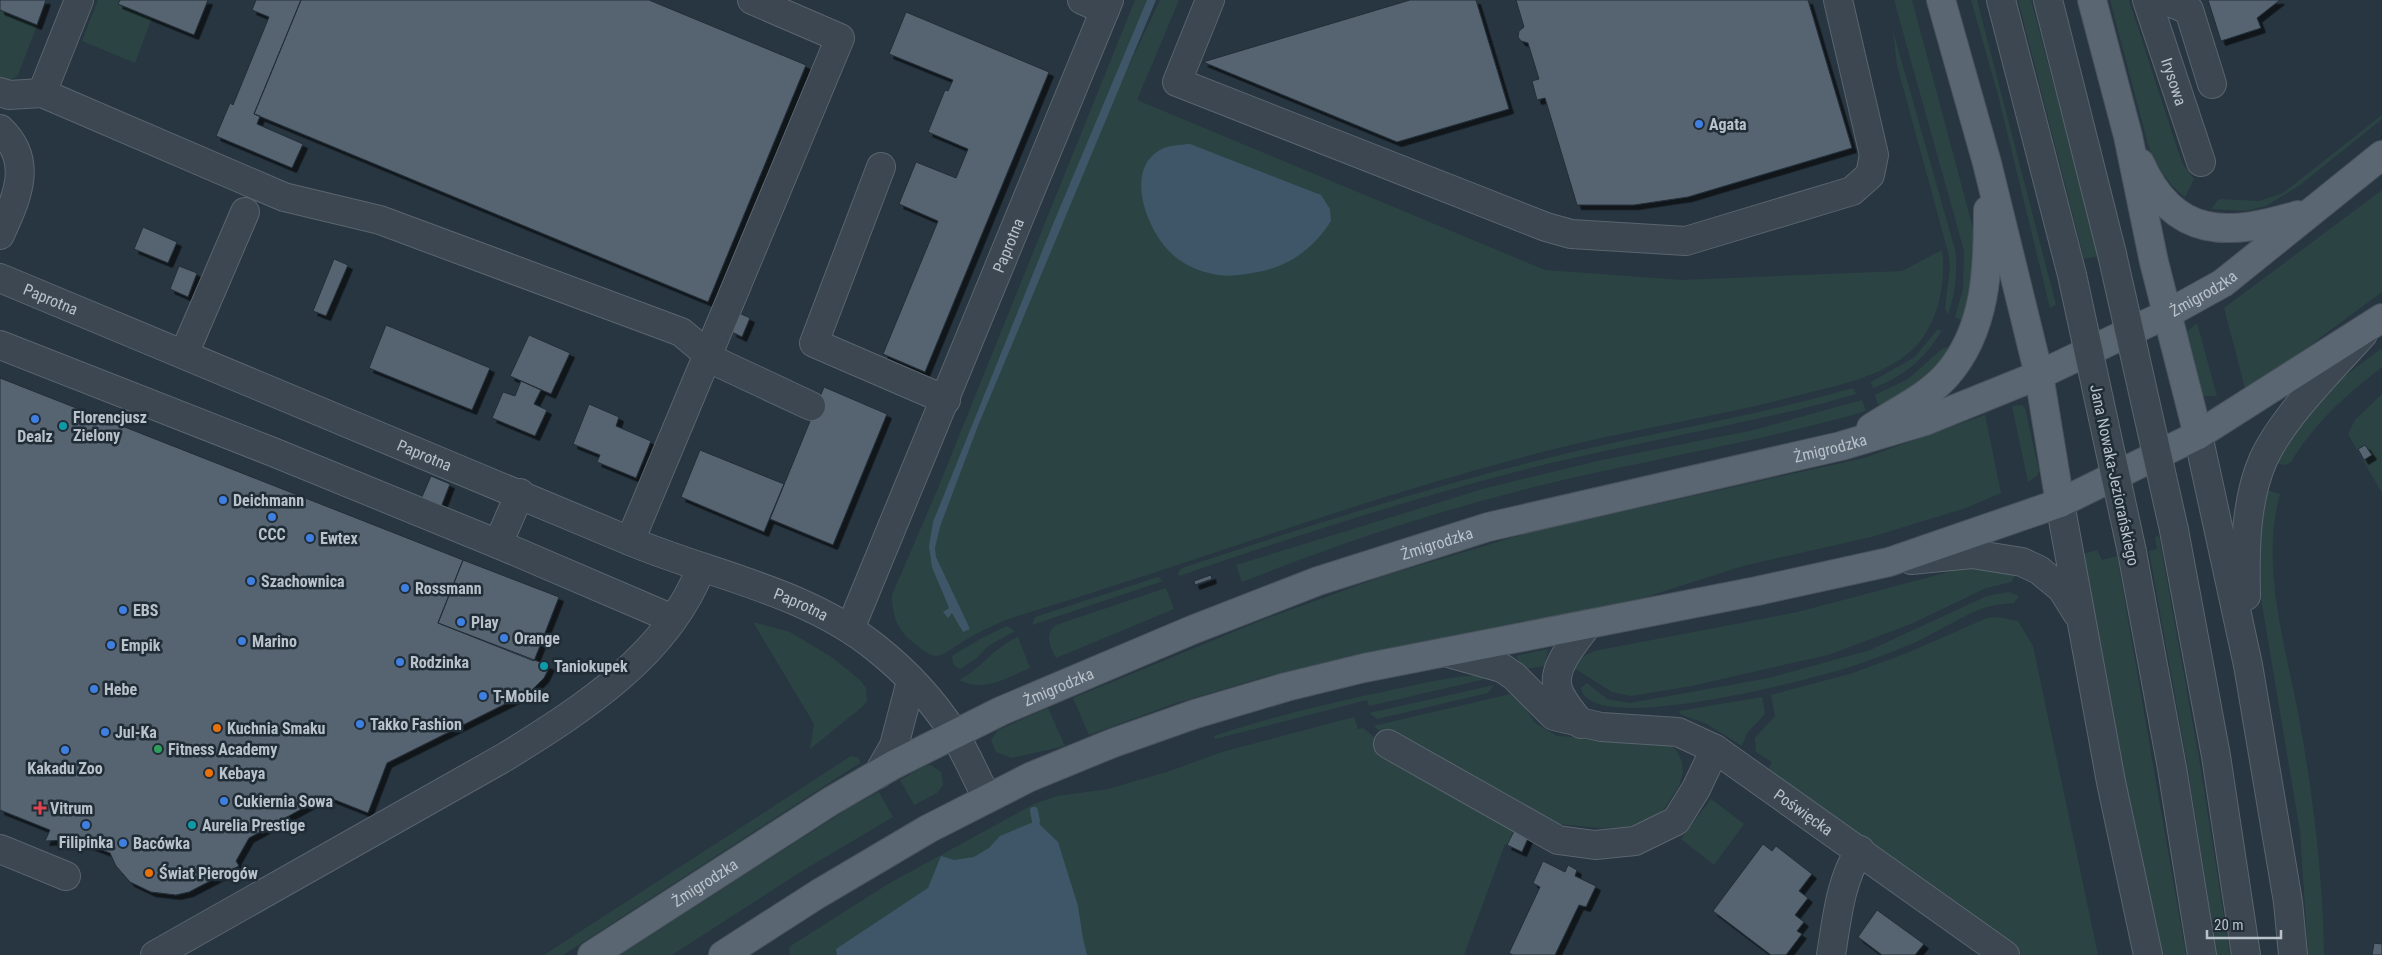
<svg xmlns="http://www.w3.org/2000/svg" width="2382" height="955" font-family="'Roboto Condensed',sans-serif">
<style>
.green{fill:#2b4443}
.water{fill:#3f5669}
.lines{fill:none;stroke-linecap:round;stroke-linejoin:round}
.stream{stroke:#3f5669;stroke-width:8}
.building{fill:#566471;stroke:#232e38;filter:url(#shadow)}
.minor-casing{stroke:#5a656e;stroke-width:30}
.major-casing{stroke:#49535d;stroke-width:30}
.minor{stroke:#3c4751;stroke-width:28}
.major{stroke:#5a6671;stroke-width:28}
.minor-bridge-casing{stroke:#5a656e;stroke-width:30;stroke-linecap:butt}
.minor-bridge{stroke:#3c4751;stroke-width:28}
.shop-dot{fill:#3f7fe0;stroke:#202c36;stroke-width:2}
.culture-dot{fill:#0f9aa8;stroke:#202c36;stroke-width:2}
.food-dot{fill:#e8710a;stroke:#202c36;stroke-width:2}
.leisure-dot{fill:#2e9e5b;stroke:#202c36;stroke-width:2}
.health-dot{fill:#e0444e;stroke:#202c36;stroke-width:2}
.labels{text-anchor:middle;stroke-width:5;stroke-linejoin:round;paint-order:stroke}
.street-label{font-size:16px;fill:#b9c2cb;stroke:#202c36}
.poi-label{font-size:16px;font-weight:bold;fill:#b9c2cb;stroke:#202c36;text-anchor:start}
</style>
<defs>
<filter id="shadow"><feDropShadow dx="4.5" dy="4.5" stdDeviation="0" flood-color="#0009"/></filter>
</defs>
<rect width="100%" height="100%" fill="#283641"/>
<path class="green" d="M98 0H120L118 4 152 18 135 63 82 41Z
M1135 0H1147L1053 224 933 522C927 561 935 573 949 608L943 612 952 613 948 584 936 557 935 548 940 527 978 426 1117 91 1160 0H1179L1137 100 1545 270 1682 280 1902 271 1942 250C1947 286 1936 333 1906 355 1876 378 1839 385 1803 394 1718 417 1631 429 1546 451 1366 497 1192 563 1014 617 991 625 973 635 953 648 948 651 942 656 936 656 926 655 917 645 910 640 896 628 892 613 892 595L936 493Z
M1894 0H1912L1975 236 1978 262 1967 323 1955 317 1963 289 1964 251Z
M1971 0H1977L2056 305 2050 308 1998 95Z
M2018 0H2031L2099 256 2084 259Z
M2110 0H2129L2178 151 2183 164 2194 179 2185 197C2167 183 2157 168 2149 148Z
M0 10 37 25 18 75C12 81 8 82 0 78Z
M1893 31 1955 250C1958 272 1955 293 1948 315L1945 308 1950 267 1949 256 1897 65Z
M2382 115V119L2300 185 2266 206 2246 211 2211 209 2219 199 2259 201 2283 193Z
M2382 190V292L2275 371 2245 388 2224 308Z
M2197 323 2217 396H2203L2186 333Z
M1937 330H1942C1926 358 1903 377 1873 388L1871 382 1915 357Z
M1951 347 1954 348C1930 374 1912 393 1878 405L1875 395 1908 379 1943 348Z
M2382 348V367C2345 396 2316 421 2291 462L2286 465 2274 463 2279 453 2330 387Z
M1853 388 1856 394 1821 404C1731 426 1641 442 1551 463 1425 494 1301 534 1179 576L1178 573 1182 568C1303 528 1424 488 1548 458 1649 433 1753 417 1853 388Z
M2382 394V493L2348 434 2355 420Z
M1862 400 1866 411C1766 440 1664 457 1563 480 1453 506 1346 540 1242 582L1236 565 1486 488 1602 460 1754 430Z
M2022 405 2025 408 2039 471 2037 476 2028 482 2012 406Z
M1985 415 2001 493 1966 508 1871 537 1743 566 1643 598 1361 654 1268 676 1173 704 1089 735 1073 698 1265 619 1384 576 1531 532 1864 458Z
M2264 489 2280 494C2259 571 2288 652 2301 729 2314 803 2323 880 2324 955H2308L2300 831 2257 575Z
M2159 536 2199 758 2230 955H2217L2187 763 2149 551 2157 549 2155 537Z
M2097 550 2102 560 2117 556 2186 955H2159L2076 556Z
M1971 566 2018 570 2011 582 1986 588 1911 624 1828 655 1691 686 1631 696 1612 692 1574 668 1581 658 1594 651 1798 612Z
M1158 577 1163 581 1032 625 1035 617Z
M1166 588 1174 609 1056 658C1050 647 1044 634 1056 625Z
M2008 592 2019 596 2014 603C2006 604 1998 604 1991 606 1967 612 1940 631 1916 642 1897 650 1876 658 1856 665 1821 677 1590 739 1581 688L1587 683 1607 699 1630 703 1769 678 1870 650 1987 596Z
M1997 617 2018 621 2033 646 2098 955H2022L1768 770 1772 762 1756 752 1755 738 1775 716 1771 695 1853 673 1907 653 1987 618Z
M753 622 790 632 833 658 861 681 866 688 867 701 862 707 810 749 814 724Z
M1007 626 1015 631 988 646 978 657 960 669 953 664 952 656 980 639Z
M1018 637 1030 668C1005 678 985 693 959 680 981 669 994 647 1018 637Z
M1548 649 1545 666 1525 669 1516 656Z
M1488 675 1494 677 1369 706 1367 700 1215 739 1214 736C1271 717 1329 703 1387 691 1421 684 1453 675 1488 675Z
M1494 685 1488 693 1377 719 1369 713Z
M1515 693 1535 723 1557 736 1668 744 1676 750 1682 762 1683 772 1679 786 1664 809 1650 821 1633 827 1600 828 1548 823 1393 740 1373 726Z
M1762 697 1765 714 1747 733 1742 746 1707 724 1680 714 1679 711Z
M1048 708 1065 746 1012 758 996 752 991 740 998 730Z
M1354 717 1358 729 1363 728 1382 743 1515 829 1507 845 1505 844 1464 955H790L789 947 888 884 1034 804 1057 796 1108 789 1170 771 1222 752Z
M851 756 859 758 860 763 563 955H544Z
M931 765 941 772 943 785 937 793 914 805 900 780 925 766Z
M879 792 893 817 802 871 672 955H620L849 808Z
M1711 799 1744 824 1714 865 1681 839Z"/>
<path class="water" d="M1147 0H1156L978 426 940 527 935 548 936 557 970 629 963 632 952 613 948 618 943 612 949 608 932 567 929 546 933 522 1053 224Z
M1190 144 1321 195 1330 209 1331 221C1314 248 1290 266 1258 272 1242 275 1225 278 1209 273 1195 270 1179 262 1169 251 1147 229 1124 170 1160 150 1169 145 1180 145 1190 144Z
M1036 821 1058 842 1078 906 1083 939 1087 955H837L836 949 928 888 941 856 954 860 974 857 989 848 1000 836Z"/>
<g class="lines">
<path class="stream" d="M1034 811 1036 821"/>
</g>
<path class="building" d="M0 0H46L37 25 0 10Z
M120 0H208L194 35 118 4Z
M256 0H301L254 114 260 116 257 124 303 144 292 168 216 136 230 103 233 105 269 17 252 10Z
M301 0H649L806 65 708 302 254 114Z
M1410 0H1476L1509 109 1397 142 1203 62Z
M1516 0H1808L1852 148 1688 197 1634 205H1577L1545 98 1537 100 1532 81 1539 79 1528 43 1521 41 1518 37 1519 31 1524 27Z
M2208 0H2280L2257 18 2261 28 2221 41Z
M906 12 1049 72 925 372 883 354 938 221 899 204 916 162 956 178 968 149 928 132 945 90 948 91 953 80 889 54Z
M143 227 177 242 168 263 134 249Z
M334 259 348 265 326 316 313 311Z
M179 266 197 273 188 297 170 289Z
M739 313 750 318 742 337 732 332Z
M386 325 490 368 472 410 369 368Z
M529 335 570 353 551 394 510 376Z
M0 378 463 560 438 623 550 666 544 678 531 691 387 763 368 813 325 796 249 838 236 861 239 866 189 892 176 895 151 892 130 882 116 866 110 853 70 838 69 840 45 841 50 830 0 810Z
M521 381 541 390 534 404 547 410 535 436 492 418 503 392 515 396Z
M824 387 887 414 833 545 770 519Z
M589 404 619 417 616 426 651 441 636 478 597 462 600 455 573 444Z
M2365 445 2372 455 2364 460 2358 449Z
M700 450 784 484 764 532 681 497Z
M431 476 450 484 441 507 421 499Z
M463 560 559 597 534 661 438 623Z
M1211 575 1212 579 1195 585 1194 581Z
M1515 829 1529 836 1522 852 1507 845Z
M1763 844 1772 851 1776 846 1812 874 1799 891 1808 898 1795 915 1804 922 1797 931 1802 934 1786 955H1771L1713 911Z
M1543 861 1565 872 1568 865 1577 870 1575 876 1596 886 1586 907 1579 905 1555 955H1513L1509 953 1540 887 1533 883Z
M1877 910 1924 944 1915 955H1882L1858 937Z
M2374 943 2382 944V955H2372Z"/>
<g class="lines">
<defs>
<g id="minor">
<path d="M1082 0 1105 10"/>
<path d="M1210 0 1177 82 1546 227 1571 234 1686 241 1852 191 1870 175 1874 155 1838 0"/>
<path d="M2001 0 2072 275"/>
<path d="M2048 0 2112 254"/>
<path id="s1" d="M2147 0 2201 162"/>
<path d="M2164 0 2189 10 2212 84"/>
<path d="M0 92 9 95 42 93 284 197 380 220 681 332 717 362 811 406"/>
<path d="M42 93 79 0"/>
<path d="M0 129C35 162 16 199 0 235"/>
<path d="M881 167 814 343 946 400"/>
<path id="s2" d="M0 278C210 365 420 453 630 541 711 575 806 591 876 648 905 671 933 701 953 732 966 753 976 777 987 798"/>
<path d="M0 345 273 452 498 544 673 619"/>
<path d="M184 354 245 212"/>
<path d="M2198 435 2248 665 2288 902 2293 955"/>
<path d="M2060 503 2111 782 2148 955"/>
<path d="M2174 530 2216 756 2246 955"/>
<path d="M630 541 840 38 752 0"/>
<path d="M498 544 520 493"/>
<path d="M2132 552 2172 768 2202 955"/>
<path d="M1911 560 1972 554 2022 562 2039 570 2062 589 2077 613"/>
<path d="M2246 596C2245 551 2245 502 2263 460 2283 416 2331 370 2363 334"/>
<path id="s3" d="M850 629 1109 0"/>
<path id="s4" d="M1445 652 1502 668 1514 676 1554 716 1601 727 1678 732 1715 749 2005 955"/>
<path d="M1581 724C1573 713 1562 702 1558 689 1551 667 1576 641 1588 624"/>
<path d="M1388 744 1558 840 1595 845 1635 841 1676 821 1696 789 1715 749"/>
<path d="M878 774 894 746 911 681"/>
<path d="M0 849 66 876"/>
<path d="M155 955 505 757C581 710 668 655 701 568"/>
<path d="M1831 955C1837 919 1840 881 1860 850"/>
</g>
<g id="major">
<path d="M1941 0 1987 163 2039 375 2060 503"/>
<path d="M2092 0 2128 136 2154 262 2198 435"/>
<path d="M2140 163C2174 240 2229 236 2298 215"/>
<path d="M1871 428C1895 412 1926 398 1946 376 1987 330 1988 268 1988 210"/>
<path id="s5" d="M592 955 831 801 893 765 1001 711 1192 630 1318 581 1488 527 1841 446 1925 421 2039 375 2167 314 2223 283 2382 155"/>
<path d="M723 955 818 894 928 829 1030 777 1113 743 1195 714 1286 687 1364 668 1757 591 1889 562 2060 503 2198 435 2382 318"/>
</g>
</defs>
<use href="#minor" class="minor-casing"/>
<use href="#major" class="major-casing"/>
<use href="#minor" class="minor"/>
<use href="#major" class="major"/>
<defs>
<path id="minor-bridge" d="M2112 254 2174 530
M2072 275 2132 552"/>
</defs>
<use href="#minor-bridge" class="minor-bridge-casing"/>
<use href="#minor-bridge" class="minor-bridge"/>
</g>
<g class="shop-dot">
<circle cx="1699" cy="124" r="5"/>
<circle cx="35" cy="419" r="5"/>
<circle cx="223" cy="500" r="5"/>
<circle cx="272" cy="517" r="5"/>
<circle cx="310" cy="538" r="5"/>
<circle cx="251" cy="581" r="5"/>
<circle cx="405" cy="588" r="5"/>
<circle cx="123" cy="610" r="5"/>
<circle cx="461" cy="622" r="5"/>
<circle cx="504" cy="638" r="5"/>
<circle cx="242" cy="641" r="5"/>
<circle cx="111" cy="645" r="5"/>
<circle cx="400" cy="662" r="5"/>
<circle cx="94" cy="689" r="5"/>
<circle cx="483" cy="696" r="5"/>
<circle cx="360" cy="724" r="5"/>
<circle cx="105" cy="732" r="5"/>
<circle cx="65" cy="750" r="5"/>
<circle cx="224" cy="801" r="5"/>
<circle cx="86" cy="825" r="5"/>
<circle cx="123" cy="843" r="5"/>
</g>
<g class="culture-dot">
<circle cx="63" cy="426" r="5"/>
<circle cx="544" cy="666" r="5"/>
<circle cx="192" cy="825" r="5"/>
</g>
<g class="food-dot">
<circle cx="217" cy="728" r="5"/>
<circle cx="209" cy="773" r="5"/>
<circle cx="149" cy="873" r="5"/>
</g>
<circle class="leisure-dot" cx="158" cy="749" r="5"/>
<path class="health-dot" d="M37.5 800.5h5v5h5v5h-5v5h-5v-5h-5v-5h5z"/>
<g class="labels">
<g class="street-label">
<text dy="6" stroke="none"><textPath href="#s1" startOffset="86">Irysowa</textPath></text>
<text dy="6" stroke="none"><textPath href="#s3" startOffset="415">Paprotna</textPath></text>
<text dy="6" stroke="none"><textPath href="#s5" startOffset="1754">Żmigrodzka</textPath></text>
<text dy="6" stroke="none"><textPath href="#s2" startOffset="55">Paprotna</textPath></text>
<text dy="6" stroke="none"><textPath href="#s5" startOffset="1349">Żmigrodzka</textPath></text>
<text dy="6" stroke="none"><textPath href="#s2" startOffset="460">Paprotna</textPath></text>
<text transform="translate(2115 475) rotate(78)" y="6">Jana Nowaka-Jeziorańskiego</text>
<text dy="6" stroke="none"><textPath href="#s5" startOffset="944">Żmigrodzka</textPath></text>
<text dy="6" stroke="none"><textPath href="#s2" startOffset="865">Paprotna</textPath></text>
<text dy="6" stroke="none"><textPath href="#s5" startOffset="539">Żmigrodzka</textPath></text>
<text dy="6" stroke="none"><textPath href="#s4" startOffset="405">Poświęcka</textPath></text>
<text dy="6" stroke="none"><textPath href="#s5" startOffset="134">Żmigrodzka</textPath></text>
</g>
<g class="poi-label">
<text x="1709" y="130">Agata</text>
<text x="73" y="423">Florencjusz<tspan x="73" dy="18">Zielony</tspan></text>
<text x="35" y="442" text-anchor="middle">Dealz</text>
<text x="233" y="506">Deichmann</text>
<text x="272" y="540" text-anchor="middle">CCC</text>
<text x="320" y="544">Ewtex</text>
<text x="261" y="587">Szachownica</text>
<text x="415" y="594">Rossmann</text>
<text x="133" y="616">EBS</text>
<text x="471" y="628">Play</text>
<text x="514" y="644">Orange</text>
<text x="252" y="647">Marino</text>
<text x="121" y="651">Empik</text>
<text x="410" y="668">Rodzinka</text>
<text x="554" y="672">Taniokupek</text>
<text x="104" y="695">Hebe</text>
<text x="493" y="702">T-Mobile</text>
<text x="370" y="730">Takko Fashion</text>
<text x="227" y="734">Kuchnia Smaku</text>
<text x="115" y="738">Jul-Ka</text>
<text x="168" y="755">Fitness Academy</text>
<text x="65" y="774" text-anchor="middle">Kakadu Zoo</text>
<text x="219" y="779">Kebaya</text>
<text x="234" y="807">Cukiernia Sowa</text>
<text x="50" y="814">Vitrum</text>
<text x="202" y="831">Aurelia Prestige</text>
<text x="86" y="848" text-anchor="middle">Filipinka</text>
<text x="133" y="849">Bacówka</text>
<text x="159" y="879">Świat Pierogów</text>
</g>
</g>
<path d="M2207 930v8h74v-8" fill="none" stroke="#b9c2cb" stroke-width="2.5"/>
<text x="2214" y="930" font-size="15" fill="#b9c2cb" stroke="#202c36" stroke-width="4" paint-order="stroke">20 m</text>
</svg>
